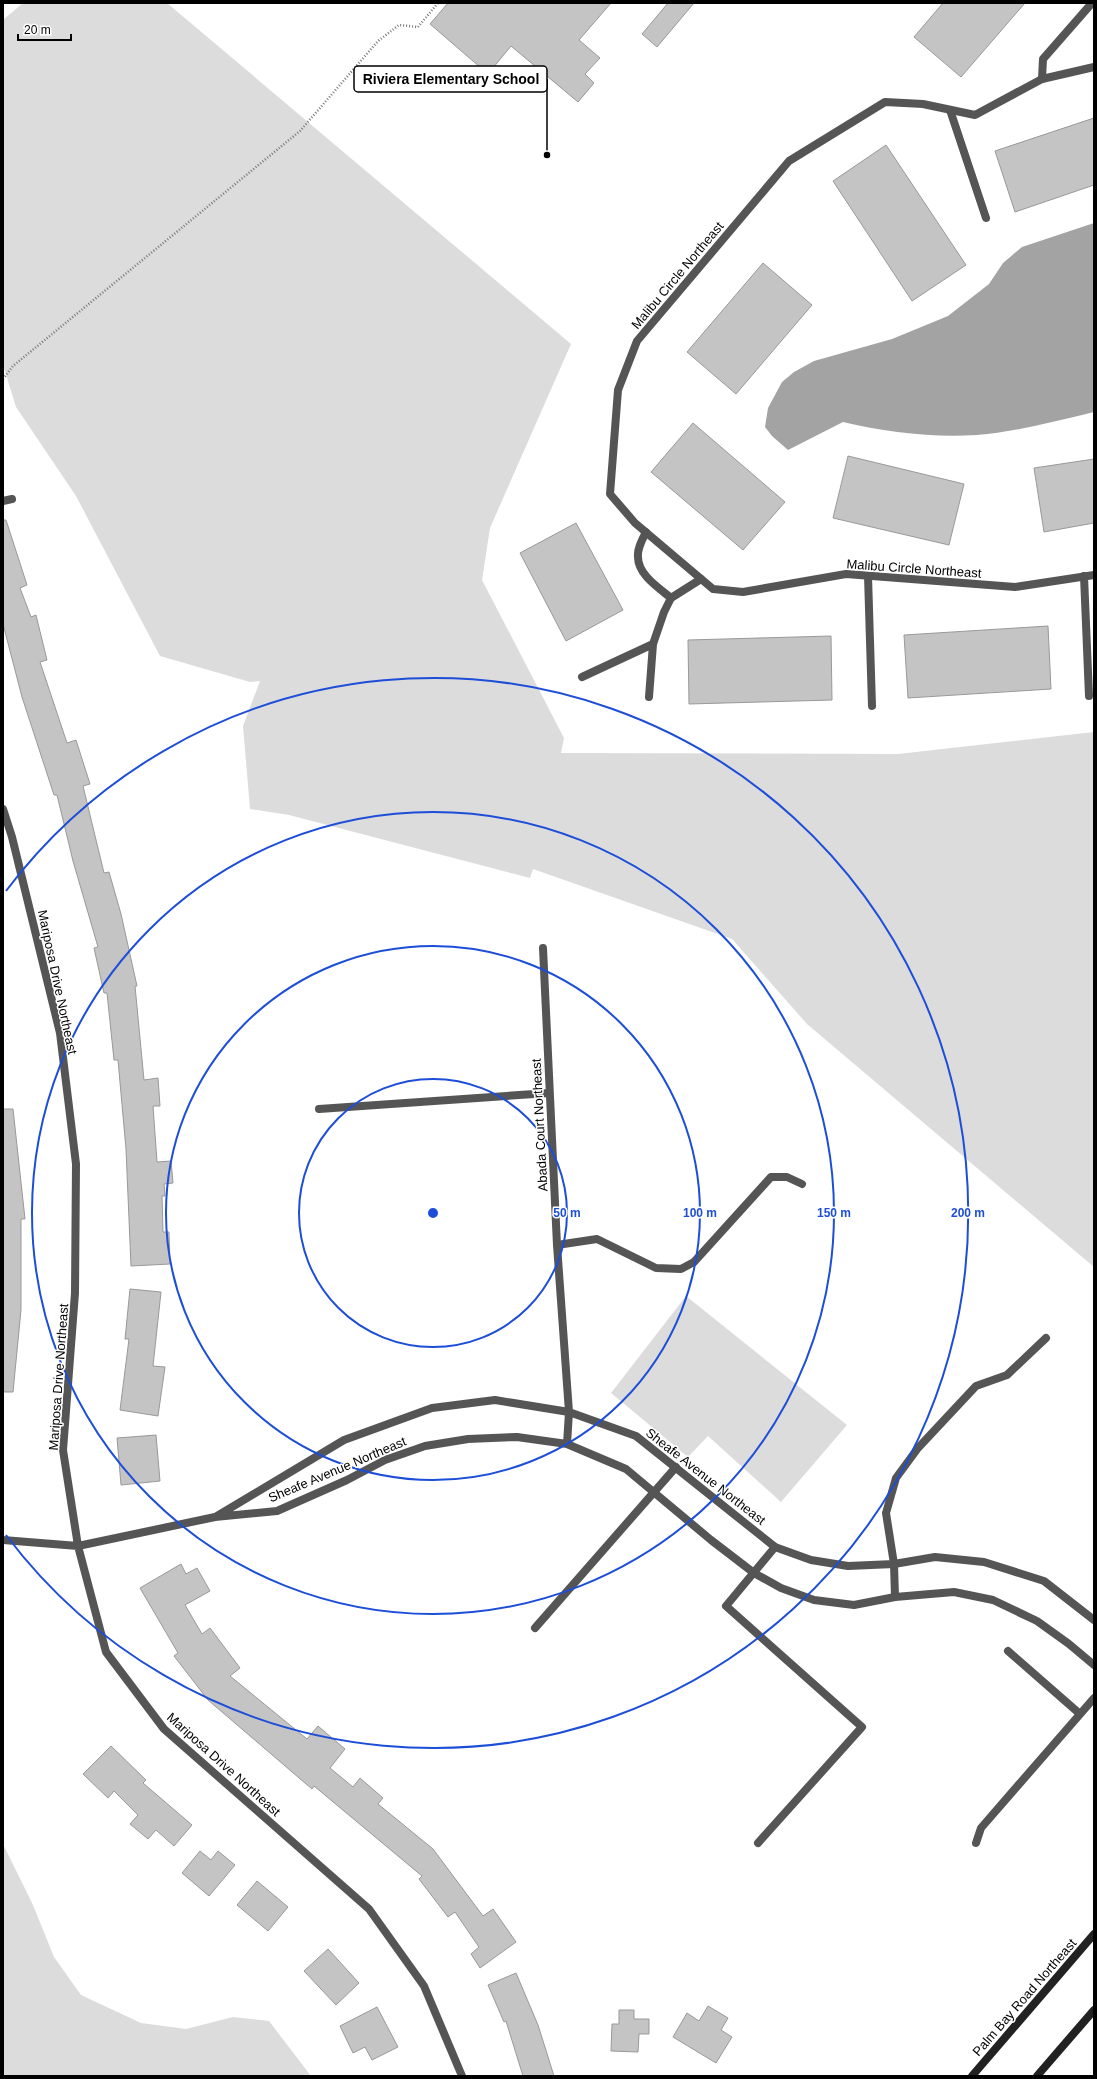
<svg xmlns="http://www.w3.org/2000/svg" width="1097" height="2079" font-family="Arial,sans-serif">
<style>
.green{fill:#dcdcdc}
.water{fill:#a3a3a3}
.building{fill:#c4c4c4;stroke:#999}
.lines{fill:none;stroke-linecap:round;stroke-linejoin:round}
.path{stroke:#777;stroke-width:2.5;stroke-dasharray:1 2;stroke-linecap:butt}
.lane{stroke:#555;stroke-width:8}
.street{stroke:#555;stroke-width:8}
.secondary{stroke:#222;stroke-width:8}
.ring{fill:none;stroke:#1d4ed8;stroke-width:2}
.labels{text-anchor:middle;stroke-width:3;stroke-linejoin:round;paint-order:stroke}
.street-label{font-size:13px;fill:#000;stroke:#fff}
.centre{fill:#1d4ed8;stroke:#fff;stroke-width:2}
.ring-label{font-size:12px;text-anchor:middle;font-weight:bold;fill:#1d4ed8;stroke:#fff;stroke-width:3;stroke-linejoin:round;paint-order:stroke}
.leader{fill:none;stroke:#000;stroke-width:1.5}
.callout-dot{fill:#000;stroke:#fff;stroke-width:1.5}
.callout{fill:#fff;stroke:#000;stroke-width:1.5}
.callout-label{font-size:14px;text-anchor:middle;font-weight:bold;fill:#000}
</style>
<rect width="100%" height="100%" fill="#fff"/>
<path class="green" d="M23 3H167L571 344 490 528 482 580 564 738 561 753 898 754 1094 732V1267L807 1024 732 939 533 869 530 878 289 815 250 809 243 726 260 681 250 682 160 656 76 496 16 407 3 365V20Z
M686 1296 847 1425 781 1502 708 1436 688 1457 611 1393Z
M3 1844 33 1905 54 1957 81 1995 141 2023 186 2029 233 2017 269 2021 311 2076H3Z"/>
<path class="water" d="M1094 223V412C1056 421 1016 432 977 435 932 438 886 432 843 422L788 450 772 436 765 427 768 408 782 382 794 372 814 361 892 339 948 316 989 284 1003 263 1022 247Z"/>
<path class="building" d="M448 3H611L579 40 600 58 585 74 594 83 578 102 511 46 488 74 430 24Z
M668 3H694L657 47 642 34Z
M943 3H1025L961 77 914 37Z
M1094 118V185L1015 212 995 151Z
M886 145 966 265 912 301 833 181Z
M763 263 812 305 736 394 687 352Z
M693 423 785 502 743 550 651 472Z
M848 456 964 484 949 545 833 518Z
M1094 459V523L1044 532 1034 468Z
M3 520H6L27 585 20 588 31 617 36 615 47 660 40 662 67 743 76 740 90 784 83 786 104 873 109 872 121 914 137 986H135L144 1080 158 1078 160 1106H153L157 1162 171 1161 173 1183 164 1184 165 1196H162L163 1232H169L170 1264 131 1266 126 1149 118 1060H114L107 993H104L94 948 98 947 73 861 57 795H54L22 697 3 624Z
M576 523 623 610 566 641 520 553Z
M1048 626 1051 689 908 698 904 635Z
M831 636 832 700 689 704 688 640Z
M3 1109H13L25 1219H21V1310L13 1392H3Z
M130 1289 161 1292 153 1366 165 1367 158 1416 120 1410 129 1339H125Z
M156 1435 160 1481 121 1485 117 1438Z
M181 1564 186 1574 197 1568 210 1591 185 1605 202 1634 210 1628 240 1668 230 1676 307 1739 318 1726 345 1749 330 1768 353 1787 360 1778 383 1798 378 1804 433 1849 483 1916 493 1909 516 1942 480 1968 471 1954 479 1947 455 1912 448 1917 419 1879 422 1876 314 1786 312 1789 208 1700 174 1656 178 1653 140 1588Z
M111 1746 146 1780 143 1783 192 1825 174 1846 156 1830 148 1839 130 1824 138 1815 114 1791 108 1798 83 1774Z
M200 1851 211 1860 218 1851 235 1865 209 1896 182 1873Z
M257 1881 288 1907 268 1931 237 1905Z
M328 1949 359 1983 336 2005 304 1971Z
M516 1973 538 2025 554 2076H523L506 2021 504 2022 488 1985Z
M708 2006 728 2018 721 2030 732 2037 716 2063 673 2037 687 2013 699 2021Z
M377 2007 398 2047 372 2060 365 2047 353 2053 340 2026Z
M619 2010H634V2019H649V2034H639L638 2052 611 2051 612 2024H619Z"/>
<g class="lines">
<path class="path" d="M3 379 13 366 300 131 378 41 399 25 418 27 438 3"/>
<path class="lane" d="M1042 79 1043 59 1092 3
M950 110 986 218
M646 532C642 540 637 549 638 557 638 575 659 588 671 598
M868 576 872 706
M1084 576 1089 696
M582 677 653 644
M649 697 653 644 664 612 671 598 701 579
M319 1109 549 1093
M557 1245 597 1239 656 1268 681 1269 694 1262 771 1177H787L802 1184
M895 1597 894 1564 886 1513 896 1478 918 1448 976 1386 1007 1375 1046 1338
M535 1628 676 1467
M1008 1651 1080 1714
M758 1843 862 1727 726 1606 775 1547
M976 1843 981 1828 1094 1698"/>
<path class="street" d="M1094 67 1042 79 975 115 923 104 885 102 789 161 637 341 618 390 610 494 635 523 713 589 743 592 846 574 1015 587 1094 575
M3 501 12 499
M3 809 12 837 60 1033 76 1164 75 1293 63 1450 78 1546 106 1652 164 1729 369 1909 424 1986 462 2076
M543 948 557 1245 569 1412 567 1444
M217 1516 344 1440 432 1408 495 1400 569 1412 636 1436 775 1547 811 1560 848 1566 894 1564 935 1557 984 1562 1044 1581 1094 1620
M3 1540 78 1546 215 1517 277 1511 347 1480 385 1460 425 1446 468 1439 517 1437 567 1444 626 1469 711 1540 754 1573 781 1588 814 1600 854 1605 895 1597 954 1592 993 1600 1037 1621 1069 1644 1094 1665"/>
<path class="secondary" d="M972 2076 1094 1934
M1037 2076 1094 2010"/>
</g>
<g class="ring">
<circle cx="433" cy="1213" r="134"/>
<circle cx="433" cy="1213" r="267"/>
<circle cx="433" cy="1213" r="401"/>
<path d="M6 891A535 535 0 1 1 6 1535"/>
</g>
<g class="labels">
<g class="street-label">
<text transform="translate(677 275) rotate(-50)" y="5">Malibu Circle Northeast</text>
<text transform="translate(914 568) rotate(4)" y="5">Malibu Circle Northeast</text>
<text transform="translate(58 982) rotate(78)" y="5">Mariposa Drive Northeast</text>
<text transform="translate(539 1125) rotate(-93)" y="5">Abada Court Northeast</text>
<text transform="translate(58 1377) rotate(-86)" y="5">Mariposa Drive Northeast</text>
<text transform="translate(337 1469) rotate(-23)" y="5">Sheafe Avenue Northeast</text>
<text transform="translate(706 1476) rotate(38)" y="5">Sheafe Avenue Northeast</text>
<text transform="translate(224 1764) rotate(42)" y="5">Mariposa Drive Northeast</text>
<text transform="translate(1024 1997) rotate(-49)" y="5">Palm Bay Road Northeast</text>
</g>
</g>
<circle cx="433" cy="1213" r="6" class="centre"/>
<g class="ring-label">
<text x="567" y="1217">50 m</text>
<text x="700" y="1217">100 m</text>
<text x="834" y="1217">150 m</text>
<text x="968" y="1217">200 m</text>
</g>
<path class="leader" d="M547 155L547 79"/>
<circle class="callout-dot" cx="547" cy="155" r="4"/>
<rect class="callout" x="354" y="66" width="193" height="26" rx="4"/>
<g class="callout-label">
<text x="451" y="84">Riviera Elementary School</text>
</g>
<rect width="1097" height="2079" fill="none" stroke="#000000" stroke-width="8"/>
<path d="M18 34v6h53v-6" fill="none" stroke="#000000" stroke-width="2"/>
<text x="24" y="34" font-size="12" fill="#000000" stroke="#ffffff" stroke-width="3" paint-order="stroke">20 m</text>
</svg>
